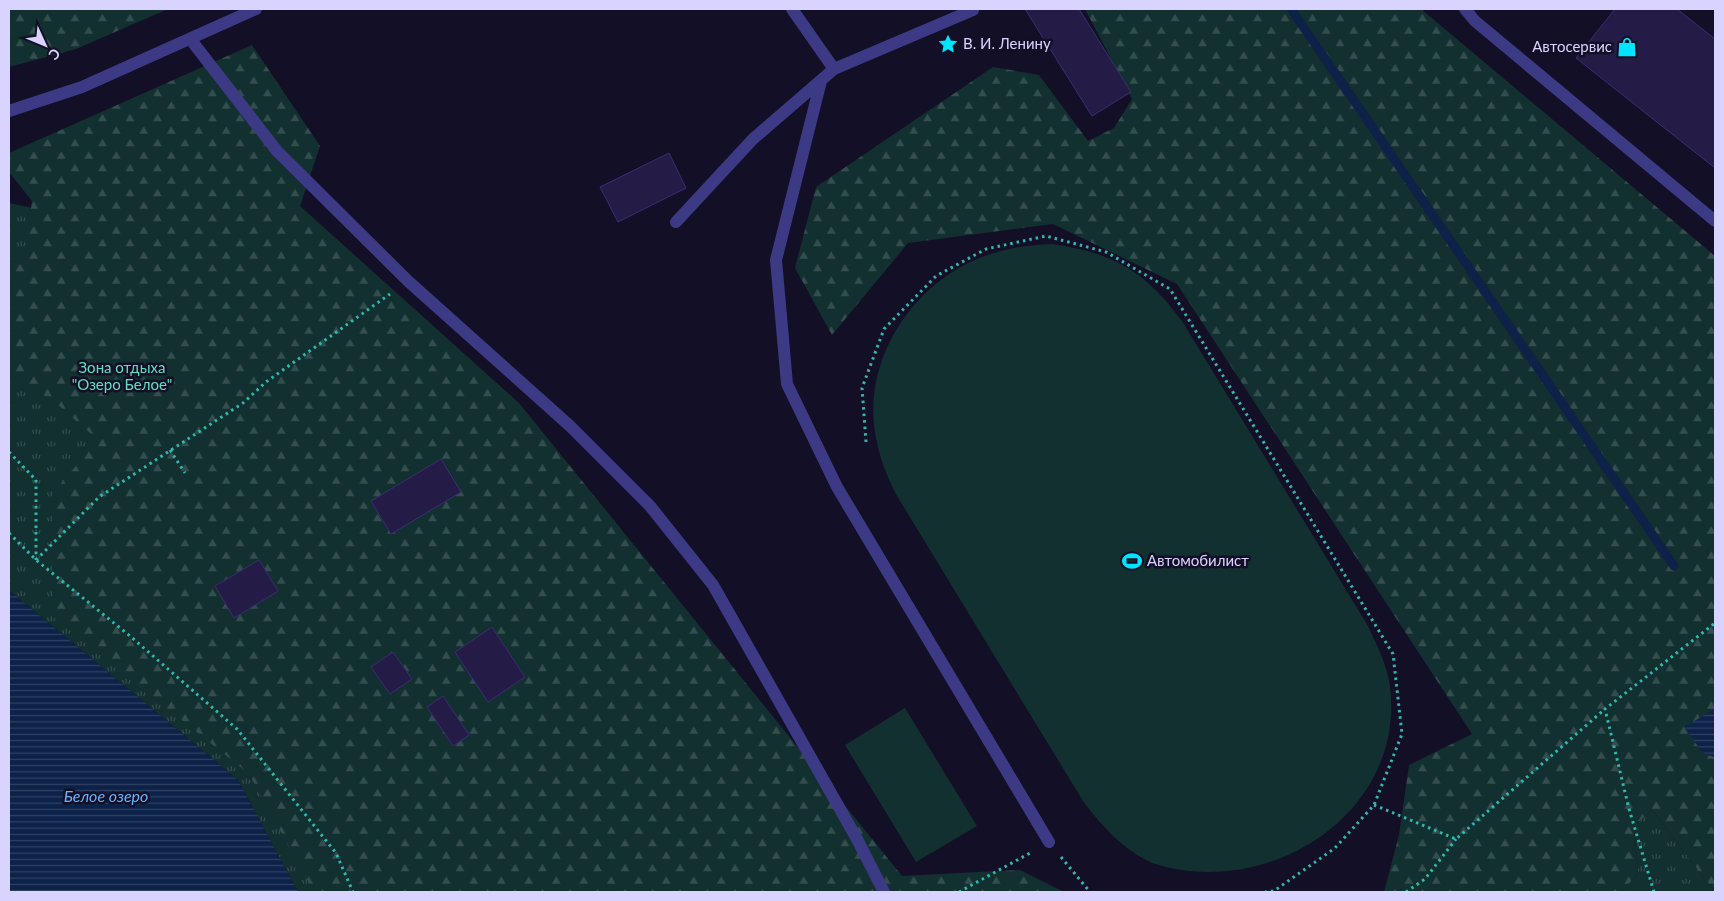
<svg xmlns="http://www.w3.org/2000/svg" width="1724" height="901" font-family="Lato,sans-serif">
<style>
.grass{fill:url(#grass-tufts)}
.forest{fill:url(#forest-firs)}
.garden{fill:#12302f}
.water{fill:url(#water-rules)}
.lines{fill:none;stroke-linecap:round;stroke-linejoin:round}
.stream{stroke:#0c2248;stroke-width:9}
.building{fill:#241b47;stroke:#3b2d73}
.path{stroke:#2fb8b0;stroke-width:3;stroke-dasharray:2.5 4;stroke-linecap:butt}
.service{stroke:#3d3a85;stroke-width:12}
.tertiary{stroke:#3d3a85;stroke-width:12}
.labels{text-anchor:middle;stroke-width:5;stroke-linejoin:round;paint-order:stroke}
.poi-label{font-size:15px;fill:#d9d4ff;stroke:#130f26;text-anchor:start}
.park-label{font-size:15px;fill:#5fe0c0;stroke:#130f26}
.water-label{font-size:16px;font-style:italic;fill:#62b6ff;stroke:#130f26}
</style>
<defs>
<pattern id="grass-tufts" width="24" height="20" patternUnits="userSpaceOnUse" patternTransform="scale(1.25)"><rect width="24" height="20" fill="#12302f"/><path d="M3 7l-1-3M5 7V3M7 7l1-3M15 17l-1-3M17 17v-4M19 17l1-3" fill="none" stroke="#344d4e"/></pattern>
<pattern id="forest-firs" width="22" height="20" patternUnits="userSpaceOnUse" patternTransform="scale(1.25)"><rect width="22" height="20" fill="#12302f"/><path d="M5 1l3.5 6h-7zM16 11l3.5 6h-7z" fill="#344d4e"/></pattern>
<pattern id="water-rules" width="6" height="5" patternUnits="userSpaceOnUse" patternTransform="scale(1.25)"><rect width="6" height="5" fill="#0c2248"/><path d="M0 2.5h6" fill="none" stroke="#2f4163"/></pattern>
</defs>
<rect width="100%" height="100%" fill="#130f26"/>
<path class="grass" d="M9 203 160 235 406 892H298L238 780 9 590Z
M1652 810 1715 892H1621L1638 874 1634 826Z"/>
<path class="forest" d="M9 9H168L76 49 9 67Z
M1085 9H1421L1715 256V709L1685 727 1703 753 1715 757V892L1652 810 1634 826 1638 874 1621 892H1384L1399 835 1409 765 1472 734 1177 284 1053 224 908 243 832 335 795 268 816 187 993 67 1039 75 1088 141 1114 128 1132 99Z
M252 45 320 146 300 206 519 403 902 876 1020 870 1064 892H314L249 774 52 616V494L98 440 49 397 9 385V256L26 246 32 201 9 172V153Z"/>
<path class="garden" d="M1052 244C1114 253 1145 271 1182 321L1368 626C1377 645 1387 665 1390 686 1406 813 1269 901 1152 863 1122 849 1102 826 1083 801L897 496C887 477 880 459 876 438 860 359 916 277 991 254 1011 247 1031 245 1052 244Z
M905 708 977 826 916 862 845 745Z"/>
<path class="water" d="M9 590 238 780 298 892H9Z
M1715 709V757L1703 753 1684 727Z"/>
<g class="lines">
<path class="stream" d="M1291 9 1674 566"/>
</g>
<path class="building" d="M1025 9H1079L1131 92 1092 116Z
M1615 9H1677L1715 39V168L1576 58Z
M669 153 686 188 618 222 600 187Z
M441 459 461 492 391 534 371 501Z
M259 560 278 591 234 618 215 586Z
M492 627 525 677 488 702 455 652Z
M393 652 412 679 390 694 371 667Z
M443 696 469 735 453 746 427 707Z"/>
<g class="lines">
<path class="path" d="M866 442 862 388 884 329 936 276 986 249 1046 236 1106 252 1170 289 1393 654 1402 734 1374 805 1335 848 1274 891 1265 892
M170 450 185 473
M9 452 36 480V560
M9 533 36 560 130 636 237 729 336 853 353 892
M36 560 99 497 243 403 266 382 390 294
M1374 805 1456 839 1605 709
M1061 857 1090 892
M959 892 1030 853
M1406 892 1425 879 1456 839
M1654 892 1629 809 1605 709 1715 623"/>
<path class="service" d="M792 9 834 69
M1465 9 1475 21 1715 221
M191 40 277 151 408 281 570 426 650 506 713 585 857 839 884 892
M821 81 776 260 787 384 837 487 1049 842
M676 222 753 139 834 69 973 10"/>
<path class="tertiary" d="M9 111 82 87 256 9"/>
</g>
<defs>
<symbol id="sight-bare" viewBox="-9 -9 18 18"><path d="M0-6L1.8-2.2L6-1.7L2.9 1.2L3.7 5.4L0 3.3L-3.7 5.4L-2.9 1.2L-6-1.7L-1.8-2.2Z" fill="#00e5ff" stroke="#130f26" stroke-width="2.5" paint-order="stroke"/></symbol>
<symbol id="shop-bare" viewBox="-9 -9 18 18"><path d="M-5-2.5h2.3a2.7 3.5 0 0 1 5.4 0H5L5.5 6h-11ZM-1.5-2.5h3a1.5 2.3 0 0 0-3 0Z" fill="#00e5ff" stroke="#130f26" stroke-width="2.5" paint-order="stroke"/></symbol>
<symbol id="stadium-bare" viewBox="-9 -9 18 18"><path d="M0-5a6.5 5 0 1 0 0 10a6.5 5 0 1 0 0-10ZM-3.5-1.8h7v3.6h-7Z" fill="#00e5ff" stroke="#130f26" stroke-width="2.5" paint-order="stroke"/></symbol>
</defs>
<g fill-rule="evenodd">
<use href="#sight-bare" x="934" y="30" width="28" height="28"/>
<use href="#shop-bare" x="1613" y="33" width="28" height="28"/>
<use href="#stadium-bare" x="1118" y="547" width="28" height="28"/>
</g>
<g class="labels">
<g class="poi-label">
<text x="963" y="49">В. И. Ленину</text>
<text x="1612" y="52" text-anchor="end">Автосервис</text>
<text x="1147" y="566">Автомобилист</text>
</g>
<g class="park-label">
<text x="122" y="373">Зона отдыха<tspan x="122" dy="17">"Озеро Белое"</tspan></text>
</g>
<g class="water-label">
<text x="106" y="802">Белое озеро</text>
</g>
</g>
<rect width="1724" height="901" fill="none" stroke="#d9d4ff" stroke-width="20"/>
<g transform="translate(45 45) rotate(134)" stroke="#130f26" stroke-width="4" paint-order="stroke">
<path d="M0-4L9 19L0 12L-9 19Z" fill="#d9d4ff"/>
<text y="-8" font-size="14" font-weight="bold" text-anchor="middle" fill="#d9d4ff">С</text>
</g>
</svg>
